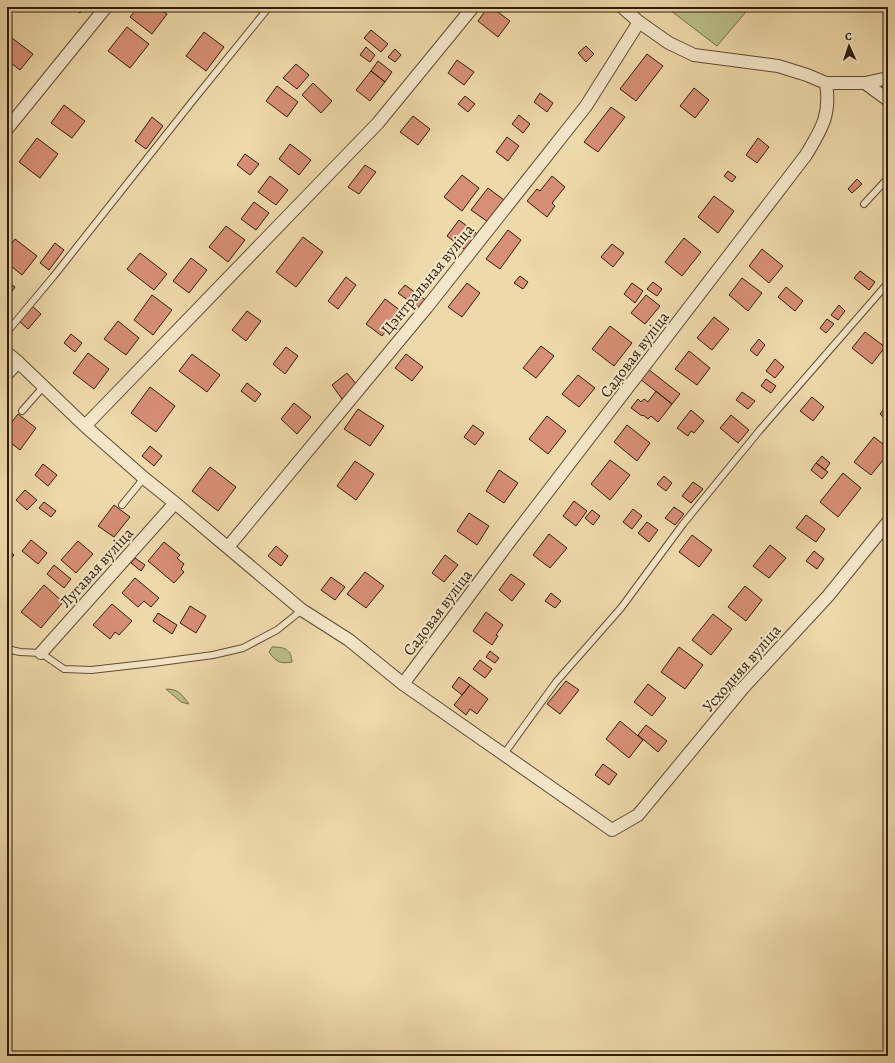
<svg xmlns="http://www.w3.org/2000/svg" width="895" height="1063" font-family="Alegreya,serif">
<style>
.green{fill:#b9bf88;stroke:#746e4a}
.building{fill:#d78f75;stroke:#2f1d0b}
.lines{fill:none;stroke-linecap:round;stroke-linejoin:round}
.lane-casing{stroke:#5f4c33;stroke-width:8}
.street-casing{stroke:#5f4c33;stroke-width:14}
.lane{stroke:#f4e6c8;stroke-width:6}
.street{stroke:#f4e6c8;stroke-width:12}
.labels{text-anchor:middle;stroke-width:4;stroke-linejoin:round;paint-order:stroke}
.street-label{font-size:16px;fill:#2f1d0b;stroke:#f4e6c8}
</style>
<rect width="100%" height="100%" fill="#eed9aa"/>
<filter id="stains"><feTurbulence type="fractalNoise" baseFrequency=".005" numOctaves="4"/><feColorMatrix values="0 0 0 0 .2 0 0 0 0 .09 0 0 0 0 .02 0 0 0 .5 -.17"/></filter>
<radialGradient id="worn" r=".72"><stop offset=".6" stop-color="#630" stop-opacity="0"/><stop offset="1" stop-color="#630" stop-opacity=".3"/></radialGradient>
<path class="green" d="M666 7H750L717 46Z
M272 647C285 647 291 649 292 662 280 664 276 662 269 652Z
M166 689C179 689 182 695 189 704L181 702Z"/>
<path class="building" d="M73 7H86L80 13Z
M138 7H157L167 14 152 34 130 17Z
M488 7H491L510 21 498 37 478 21Z
M127 27 149 44 130 68 108 51Z
M371 30 388 44 381 52 364 38Z
M204 32 224 47 206 71 186 56Z
M12 38 33 54 20 70 7 60V45Z
M586 46 594 54 586 62 578 53Z
M366 47 375 55 370 62 360 55Z
M395 49 401 55 395 62 388 57Z
M647 54 663 66 636 101 620 89Z
M457 60 474 72 464 85 448 73Z
M378 61 392 72 385 82 371 71Z
M296 64 309 75 297 89 283 78Z
M371 71 385 82 370 101 356 90Z
M313 83 332 101 321 113 302 95Z
M277 86 298 102 287 117 266 101Z
M694 88 709 100 695 118 680 106Z
M540 93 553 103 547 112 534 102Z
M465 96 475 104 468 112 458 104Z
M64 105 85 121 72 138 51 123Z
M611 107 625 117 598 152 584 142Z
M519 115 530 124 523 133 512 124Z
M413 116 430 129 418 145 400 132Z
M152 117 163 126 146 149 135 141Z
M507 137 519 146 508 161 496 152Z
M37 138 58 154 40 178 19 162Z
M758 138 769 147 757 163 746 155Z
M290 144 311 160 299 175 279 159Z
M245 154 259 164 250 175 237 165Z
M365 165 376 172 359 194 348 187Z
M728 171 736 177 732 182 724 176Z
M462 175 479 188 462 211 444 197Z
M270 176 288 190 276 205 258 192Z
M552 176 565 187 552 203 555 206 547 217 527 201 537 189 540 191Z
M857 179 862 184 852 193 848 189Z
M488 188 504 200 488 222 471 210Z
M714 196 734 211 718 233 698 217Z
M254 202 269 213 256 230 241 219Z
M459 220 480 236 468 252 447 236Z
M226 226 245 240 228 262 209 247Z
M508 230 521 240 500 269 486 259Z
M303 237 323 252 296 287 276 272Z
M684 238 701 252 682 276 665 262Z
M15 239 37 256 22 275 7 263V250Z
M55 243 64 250 49 270 40 263Z
M612 244 624 253 613 267 601 257Z
M762 249 783 266 769 283 749 266Z
M140 253 167 274 154 290 127 269Z
M191 258 207 270 189 293 173 281Z
M860 271 875 282 869 290 854 278Z
M520 276 528 282 523 289 514 283Z
M346 277 356 285 338 309 328 301Z
M742 278 762 293 748 311 729 295Z
M7 281 15 287 7 298Z
M653 282 662 289 657 296 647 289Z
M467 283 480 293 462 317 448 307Z
M632 283 643 291 635 303 624 294Z
M405 285 427 301 420 309 398 293Z
M786 287 803 301 795 311 778 297Z
M152 295 172 310 153 335 134 320Z
M646 295 660 306 645 324 631 313Z
M385 299 401 311 382 336 366 324Z
M839 305 845 311 838 320 831 315Z
M32 306 41 314 28 329 19 321Z
M247 311 261 321 246 341 232 330Z
M714 317 729 329 712 350 697 338Z
M827 319 834 324 826 333 820 328Z
M118 321 139 338 126 355 104 339Z
M610 326 632 343 614 366 592 349Z
M865 332 885 347 872 364 852 348Z
M71 334 82 343 75 352 64 343Z
M759 339 765 345 757 356 750 350Z
M541 346 554 356 536 378 523 368Z
M286 347 298 356 285 374 273 364Z
M689 351 710 368 697 385 675 369Z
M88 353 109 369 94 389 73 373Z
M192 354 220 375 207 392 179 371Z
M406 354 423 367 412 381 395 368Z
M775 359 784 367 775 378 766 371Z
M648 369 680 394 672 404 640 379Z
M347 373 358 386 342 399 332 385Z
M578 375 595 388 579 407 562 394Z
M766 379 776 386 771 393 761 386Z
M247 383 261 394 255 402 241 391Z
M150 387 175 406 156 432 131 413Z
M656 391 672 404 658 422 651 416 648 419 643 415 642 416 631 408 638 399 641 402 644 399 648 402Z
M742 392 755 401 748 409 736 400Z
M812 397 824 407 813 421 800 411Z
M294 403 311 417 297 434 281 419Z
M888 404V421L880 414Z
M358 409 384 426 370 446 344 429Z
M691 410 704 421 694 433 691 431 688 436 677 428Z
M18 414 36 428 20 450 7 440V428Z
M731 415 749 430 738 443 720 428Z
M547 416 566 431 548 454 529 439Z
M473 425 484 433 475 445 464 437Z
M627 425 650 443 637 461 614 442Z
M874 437 888 448V454L871 475 854 462Z
M150 446 162 456 154 466 142 456Z
M822 456 830 463 825 470 816 463Z
M610 460 630 475 610 500 591 484Z
M355 461 374 474 356 500 337 486Z
M816 463 828 472 822 479 811 470Z
M43 464 57 475 48 486 35 475Z
M210 467 236 487 218 511 192 491Z
M499 470 518 483 504 503 486 491Z
M843 473 861 488 838 517 820 502Z
M664 476 672 483 666 491 657 484Z
M693 482 703 489 691 503 682 496Z
M25 490 37 500 27 510 16 500Z
M574 501 587 511 576 526 563 516Z
M44 502 56 511 51 517 39 508Z
M114 505 130 517 114 537 98 526Z
M674 507 684 514 675 525 665 518Z
M633 509 642 516 632 529 623 522Z
M592 510 600 516 593 525 585 518Z
M469 513 489 526 477 545 457 531Z
M806 515 825 529 816 542 796 528Z
M647 522 658 530 649 542 638 533Z
M549 534 567 548 550 568 533 555Z
M692 535 712 550 699 567 679 552Z
M31 540 47 553 38 564 22 551Z
M78 541 93 554 76 573 61 560Z
M164 542 180 555 177 558 184 564 181 569 184 572 174 583 148 561Z
M770 545 786 558 769 578 753 566Z
M276 546 288 556 281 566 268 556Z
M7 549 14 555 7 563Z
M814 551 824 559 817 569 806 561Z
M445 555 458 565 444 582 432 573Z
M135 558 145 565 141 571 131 563Z
M54 565 71 579 64 588 47 574Z
M365 572 384 586 366 608 347 594Z
M511 574 525 584 512 601 499 590Z
M331 577 345 587 335 600 321 590Z
M135 578 159 598 151 607 144 601 138 607 122 593Z
M44 585 63 602 41 628 21 612Z
M745 586 762 600 746 621 728 607Z
M551 593 561 601 555 608 545 601Z
M112 604 132 621 119 635 115 632 110 639 93 625Z
M190 606 206 616 196 633 180 623Z
M486 612 503 625 496 635 498 636 492 645 473 631Z
M158 613 177 625 172 634 153 621Z
M713 614 732 629 711 655 692 640Z
M679 647 703 665 685 689 661 672Z
M490 651 499 658 495 663 486 657Z
M480 660 492 669 485 678 473 669Z
M459 677 470 685 462 695 452 687Z
M566 681 579 690 560 714 547 704Z
M648 684 666 698 652 716 634 702Z
M470 685 488 699 477 714 470 709 466 715 454 705Z
M620 721 643 740 629 758 606 739Z
M646 725 667 741 658 752 638 735Z
M603 764 617 774 609 785 595 775Z"/>
<g class="lines">
<defs>
<path id="lane" d="M864 204 888 178
M7 332 53 277 191 103 269 7
M22 411 44 386
M122 505 144 478
M7 649 20 652 41 653 64 669 91 670 153 663 213 655 243 648 277 630 302 610
M504 754 556 682 621 608 683 524 759 431 888 283"/>
<path id="street" d="M622 7 639 22 669 43 694 55 778 66 807 75 826 83
M865 83 888 100
M7 129 106 7
M7 353 18 362 85 426 144 478 175 503 302 610 349 640 403 684 612 830 638 815 743 688 828 596 888 522
M7 374 18 362
M85 426 378 123 473 7
M228 547 427 307 586 106 639 22
M41 653 175 503
M403 684 510 541 806 155C822 128 831 115 826 83H865L888 78"/>
</defs>
<use href="#lane" class="lane-casing"/>
<use href="#street" class="street-casing"/>
<use href="#lane" class="lane"/>
<use href="#street" class="street"/>
</g>
<g class="labels">
<g class="street-label">
<text transform="translate(427 279) rotate(-51)" y="6">Цэнтральная вуліца</text>
<text transform="translate(634 354) rotate(-53)" y="6">Садовая вуліца</text>
<text transform="translate(96 567) rotate(-48)" y="6">Лугавая вуліца</text>
<text transform="translate(437 612) rotate(-53)" y="6">Садовая вуліца</text>
<text transform="translate(741 668) rotate(-49)" y="6">Усходняя вуліца</text>
</g>
</g>
<rect width="895" height="1063" fill="none" stroke="#eed9aa" stroke-width="24"/>
<rect x="8" y="8" width="879" height="1047" fill="none" stroke="#2f1d0b" stroke-width="2"/>
<rect x="12" y="12" width="871" height="1039" fill="none" stroke="#2f1d0b"/>
<g transform="translate(849 46) rotate(357)" stroke="#f4e6c8" stroke-width="3" paint-order="stroke">
<path d="M0-3L7 15L0 10L-7 15Z" fill="#2f1d0b"/>
<text y="-6" font-size="11" font-weight="bold" text-anchor="middle" fill="#2f1d0b">С</text>
</g>
<rect width="100%" height="100%" filter="url(#stains)"/>
<rect width="100%" height="100%" fill="url(#worn)"/>
</svg>
